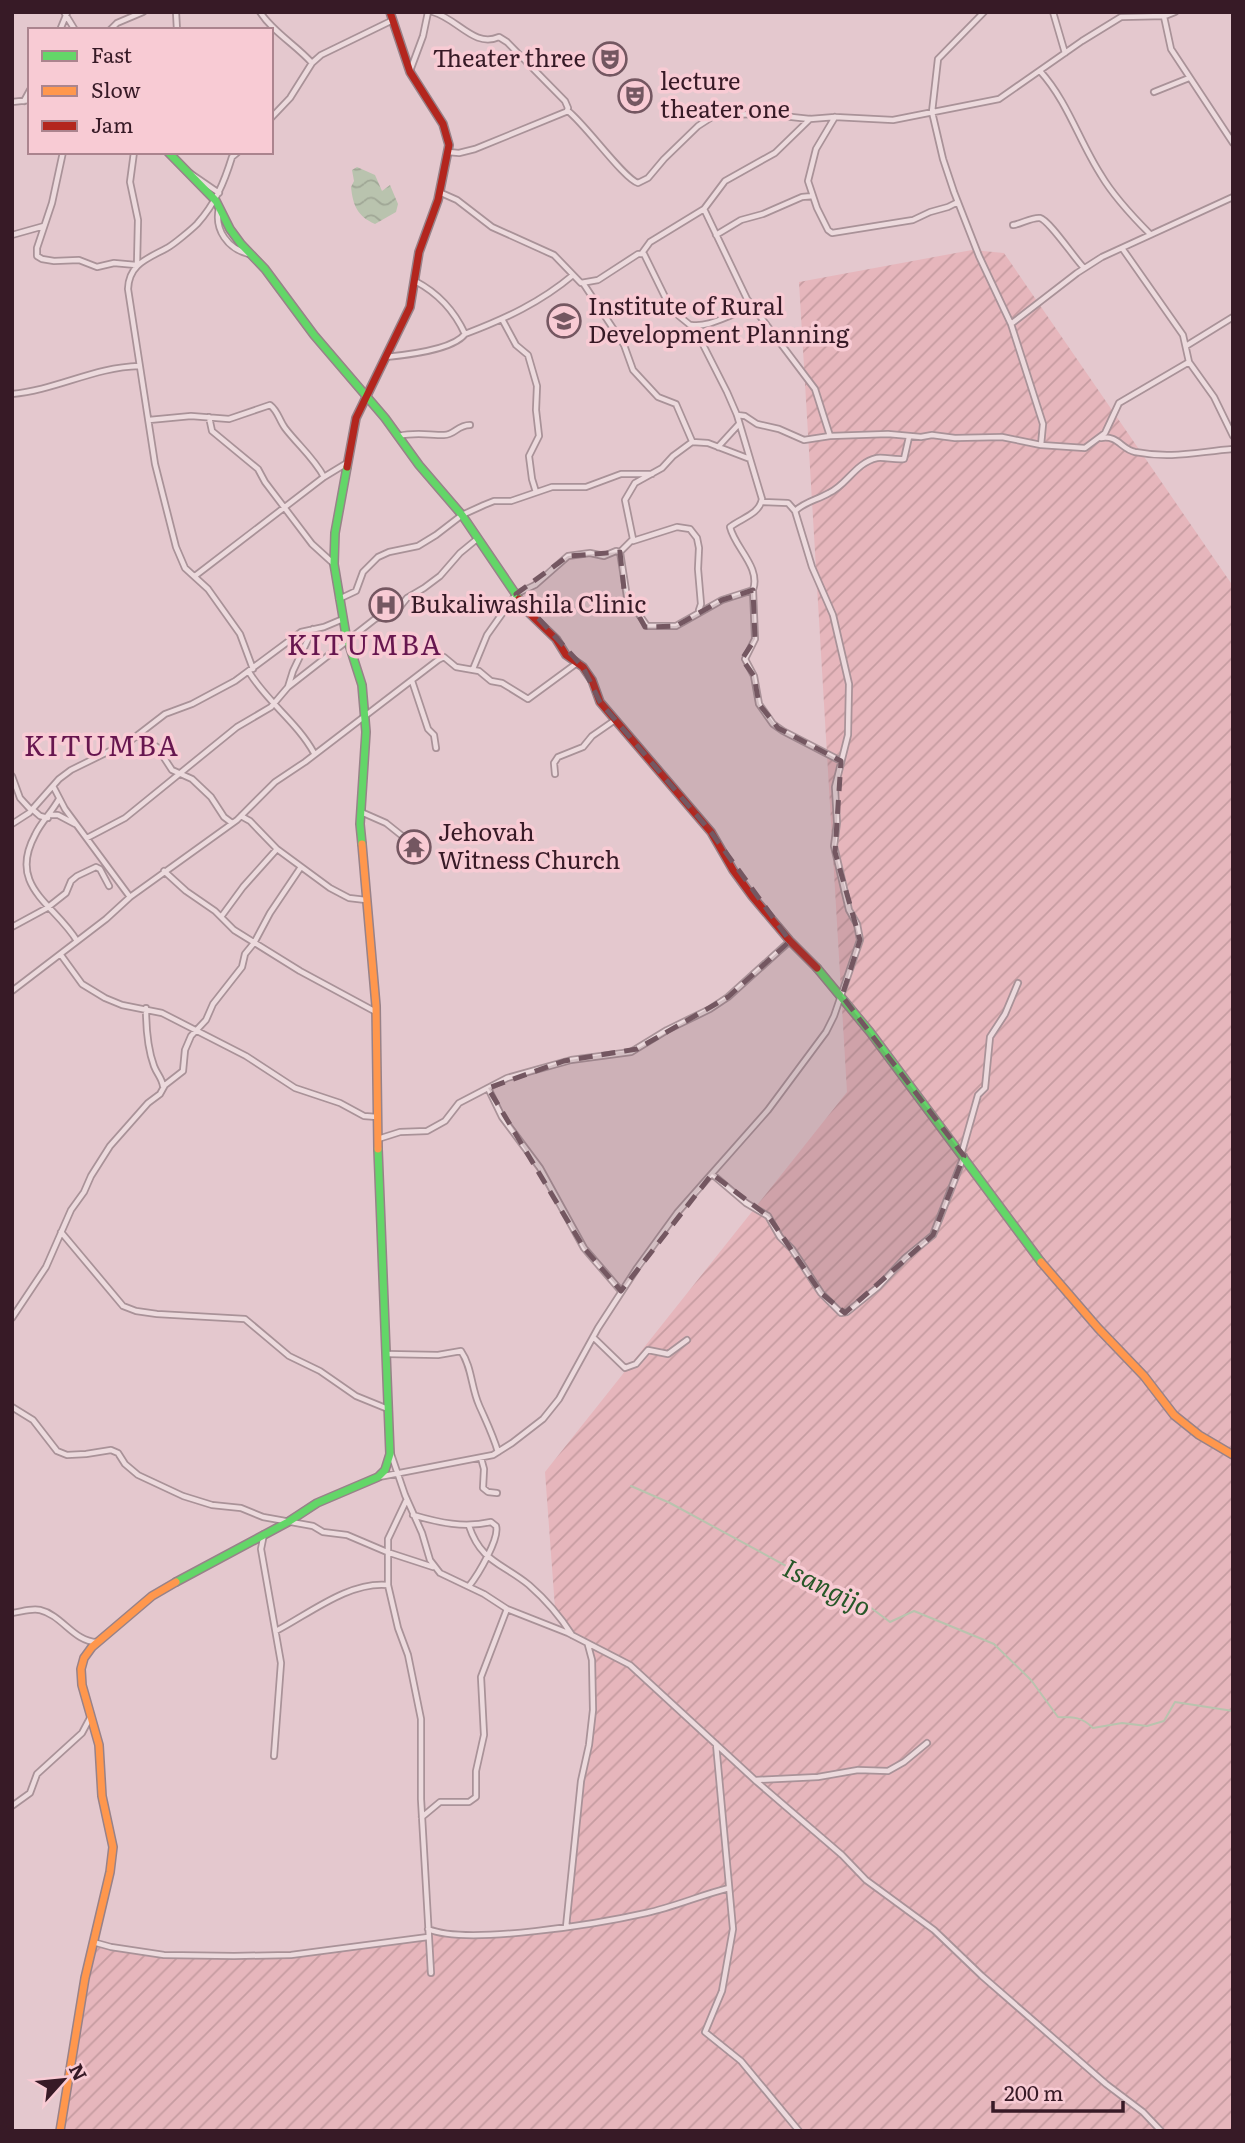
<svg xmlns="http://www.w3.org/2000/svg" width="1245" height="2143" font-family="Literata,serif">
<style>
.farmland{fill:url(#farmland-furrows)}
.water{fill:url(#water-waves)}
.lines{fill:none;stroke-linecap:round;stroke-linejoin:round}
.stream{stroke:#b9c3ae;stroke-width:2}
.street-casing{stroke:#a99298;stroke-width:8}
.fast-casing{stroke:#988289;stroke-width:10}
.slow-casing{stroke:#988289;stroke-width:10}
.jam-casing{stroke:#988289;stroke-width:10}
.street{stroke:#ecdadd;stroke-width:4.5}
.fast{stroke:#63d668;stroke-width:7}
.slow{stroke:#ff974d;stroke-width:7}
.jam{stroke:#b3261e;stroke-width:7}
.marked{fill:#745761;fill-opacity:0.2;stroke:#745761;stroke-width:5;stroke-dasharray:14 9;stroke-linejoin:round}
.labels{text-anchor:middle;stroke-width:7;stroke-linejoin:round;paint-order:stroke}
.poi-label{font-size:24px;fill:#371a26;stroke:#f8cbd4;text-anchor:start}
.water-label{font-size:26px;font-style:italic;fill:#285829;stroke:#f8cbd4}
.quarter-label{font-size:28px;letter-spacing:2px;fill:#67164f;stroke:#f8cbd4}
</style>
<defs>
<pattern id="farmland-furrows" width="10" height="10" patternUnits="userSpaceOnUse" patternTransform="scale(1.75)"><rect width="10" height="10" fill="#e6b6bc"/><path d="M-1 1l2-2M0 10L10 0M9 11l2-2" fill="none" stroke="#c69ca1"/></pattern>
<pattern id="water-waves" width="16" height="10" patternUnits="userSpaceOnUse" patternTransform="scale(1.75)"><rect width="16" height="10" fill="#b9c3ae"/><path d="M0 5q4-4 8 0t8 0" fill="none" stroke="#a0a796"/></pattern>
</defs>
<rect width="100%" height="100%" fill="#e4c8ce"/>
<path class="farmland" d="M972 250 1004 253 1233 586V2131H62L87 1978 95 1943 144 1954 290 1956 427 1938 428 1930 440 1935H473L567 1928 582 1778 590 1746 593 1655 555 1608 545 1472 847 1092 799 282Z"/>
<path class="water" d="M357 167 375 175 382 191 390 185 398 204 396 212 375 224C357 216 353 205 351 187L354 181 352 170Z"/>
<g class="lines">
<path class="stream" d="M631 1486 670 1503 812 1580 855 1596 890 1622 914 1611 994 1644 1031 1680 1058 1717C1074 1717 1082 1717 1093 1728L1122 1723 1147 1726 1164 1721 1175 1702 1233 1711"/>
<defs>
<path id="street" d="M64 12 75 30
M176 12 177 30
M260 12C273 32 296 45 312 63
M433 12C458 19 474 48 499 37L507 42 565 101 568 108 567 111
M984 12 938 59 932 112 943 159 954 192 979 256 1011 324
M1053 12 1065 53
M1163 12 1171 49 1233 143
M60 30 67 13
M110 30 117 23 143 12
M410 71 423 36 428 12
M1040 71C1068 102 1079 141 1101 175 1114 197 1133 217 1150 234
M1154 92 1189 78
M24 101 30 90
M12 102 30 100
M835 117 816 149 808 181 817 208 828 230 832 233 913 220 930 212 948 207 958 202
M271 118 290 98 312 63 321 55 393 20
M63 152 52 203 37 248V256L42 259 54 261 79 260 97 267 114 263 136 265
M134 152 130 182 138 220 137 265
M238 152 232 157C224 183 215 204 197 224 192 229 173 245 167 248 147 259 129 264 128 289L155 464 176 547 185 568 208 589 240 634 253 669
M448 152 459 153 475 149 568 111C586 125 624 179 638 183L648 178 664 159 698 126 715 115 764 114 810 119 835 117 893 120 999 99 1082 41 1121 17 1165 16 1175 12
M190 173 219 193
M439 192 457 200 492 227 554 255 581 283 598 280 638 254H644L668 303 679 316 695 329 727 392 737 415 762 499C759 515 741 518 730 527 735 548 761 567 753 590L722 600 676 626H647L627 597 620 552 616 551 604 556 590 553 568 556 535 585 516 594 487 635 473 669
M219 208C214 230 228 249 249 254
M704 209 747 299 815 389 830 436
M1013 225C1021 224 1032 217 1040 218 1049 220 1075 259 1084 268
M12 235 44 226
M716 235 741 220 763 214 802 197 813 196
M1122 248 1183 335 1189 362 1214 397 1233 436
M642 253 650 242 704 209 725 181 775 153 810 119
M415 281C438 293 454 310 465 334
M583 283 624 345 633 370 658 397 676 404 692 441
M502 319 516 345 528 355 537 386 536 410 539 436 529 456 532 479 536 492
M691 325C713 328 732 311 753 309
M1186 346 1233 317
M386 357C406 355 453 350 465 334 505 319 541 302 573 275
M12 394C56 390 95 367 139 366
M737 415 745 416 757 424 779 429 804 440 830 436 888 434 921 437 932 435 955 438 1002 437 1041 445 1085 448 1105 433 1119 403 1189 362
M209 417 212 431 258 469 265 482 312 544 334 564
M149 420 191 416 229 419 270 405C278 411 279 420 285 428 298 445 314 458 324 477
M399 436C415 432 428 435 444 435 455 435 457 425 470 425
M1101 438C1118 435 1121 449 1135 452 1172 459 1196 452 1233 449
M1041 445 1043 424 1011 324 1077 273 1102 257 1233 197
M718 447 739 424
M795 511C806 501 817 500 829 493 847 485 855 463 877 458 885 457 895 460 904 459L909 437
M633 541 677 527 690 529 697 538 699 548 698 569 701 604 699 610
M620 552 633 539 625 500 635 483 662 468 673 456 692 442 708 443 750 459
M195 576 324 477 347 463
M753 590 755 639 745 659 754 676 759 704 773 724 783 731 841 761
M339 599 356 591 363 572 378 557 389 552 418 546 436 535 462 515 484 505 494 501H511L552 487H586L621 474H652
M249 672C267 702 297 722 314 753
M412 681 428 729 434 735 436 748
M288 687 375 619 399 608 407 598 424 588 440 576 460 553 477 539
M138 736 157 747 172 770 192 779 211 797 224 817 232 823
M555 774 554 763 558 757 583 747 592 736 615 720
M12 776 20 798 31 810
M53 786 65 809 130 897
M59 799C52 812 41 822 35 835 7 887 55 904 77 941
M32 809 40 816 48 818
M361 812 386 823 406 839
M51 815H58L75 824
M241 816 250 821 277 849 330 888 349 898 366 900
M12 824 29 813 59 779 71 770 130 741 165 714 192 704 235 681 301 632 324 627 343 619
M87 838 125 818 237 727 271 707 288 687 293 671 313 629
M164 871 186 891 215 911 234 930 300 971 376 1012
M221 917 243 887 277 849
M12 927 47 908 66 893 71 881 77 876 96 867 100 869 109 886
M61 955 82 984 105 998 122 1005 162 1013 246 1056 295 1088 340 1103 364 1116 377 1117
M12 991 106 919 130 897 237 820 275 782 305 762 438 660 444 657 456 667 479 671 491 681 502 683 528 699 577 663
M146 1008C146 1028 147 1047 154 1066 157 1074 162 1078 163 1086
M488 1088 502 1117 540 1168 584 1248 621 1291
M378 1139 400 1132 427 1131 445 1121 459 1103 507 1078 571 1060 631 1052 667 1030 710 1009 728 997 790 941
M962 1152 978 1095 985 1088 990 1037 1005 1014 1018 983
M712 1174 746 1203 768 1216 780 1237 792 1249 821 1293 841 1313 847 1312 878 1287 905 1258 933 1235 964 1156
M61 1232 123 1306 136 1311 157 1314 245 1319 289 1356 320 1371 356 1396 388 1409
M12 1318 46 1267 71 1210 84 1192 91 1176 110 1146 148 1103 160 1094 165 1085 183 1071 185 1050 191 1036 206 1020 213 1004 242 967 245 954 254 943 270 913 301 867
M593 1337 625 1368 636 1364 648 1350 668 1354 687 1340
M387 1354 438 1355 461 1351C472 1367 471 1387 479 1405 486 1421 493 1435 498 1452
M12 1407 33 1420 57 1451 67 1455 86 1454 111 1450 118 1453 125 1464 138 1475 183 1496 212 1505 241 1508 263 1517 313 1526 323 1532 347 1535 387 1552 433 1567
M391 1454 405 1495 422 1533 430 1560 440 1573 484 1594 507 1609 568 1633 630 1665 756 1781 842 1855 866 1880 934 1930 982 1976 1106 2084 1143 2112 1161 2131
M481 1458 484 1469 483 1488 488 1492 497 1493
M379 1477 493 1455 512 1443 543 1419 559 1399 598 1328 637 1268 677 1213 768 1110 826 1032 834 1016 860 940 857 924 849 910 834 846 837 823 835 787 848 735 849 684 833 615 812 567 795 511 788 503 763 502
M406 1501 388 1539V1585L398 1628 408 1655 421 1719V1799L431 1973
M413 1515C440 1523 464 1528 491 1522L496 1526C500 1538 478 1575 469 1586
M469 1526C481 1562 502 1563 529 1585 545 1599 560 1616 572 1635
M264 1534 261 1549 281 1663 274 1756
M12 1613C21 1612 31 1608 40 1610 62 1615 74 1642 97 1642
M276 1631C309 1614 349 1581 388 1585
M716 1744 733 1929 722 1991 705 2032 741 2061 799 2131
M756 1780 818 1777 858 1770 888 1771 904 1762 927 1743
M12 1806 30 1793 37 1774 82 1733 90 1718
M422 1817 440 1802H469L476 1797V1771L484 1735 481 1677 507 1609
M566 1927 581 1781 589 1745 593 1710 592 1660 588 1645
M428 1929C467 1946 602 1923 646 1913 674 1907 701 1895 729 1888
M93 1942 111 1947 164 1955 234 1956 291 1955 428 1937"/>
<path id="fast" d="M168 152 216 201 230 229 241 244 265 269 314 335 385 418 419 465 462 515 519 599
M347 467 335 533 334 564 346 635 362 685 366 732 360 824 362 844
M817 968 870 1032 1041 1262
M176 1582 288 1522 317 1503 378 1477 385 1470 390 1454 378 1149"/>
<path id="slow" d="M362 844 376 1006 378 1149
M1041 1262 1098 1328 1144 1376 1174 1415 1199 1435 1233 1455
M60 2131 85 1978 110 1872 113 1847 102 1796 99 1745 82 1685 81 1669 84 1658 92 1647 152 1596 176 1582"/>
<path id="jam" d="M347 467 356 418 410 307 419 252 438 200 449 145 443 124 410 72 390 12
M519 599 528 612 556 639 566 655 583 667 592 680 600 702 711 832 733 870 752 896 790 941 817 968"/>
</defs>
<use href="#street" class="street-casing"/>
<use href="#fast" class="fast-casing"/>
<use href="#slow" class="slow-casing"/>
<use href="#jam" class="jam-casing"/>
<use href="#street" class="street"/>
<use href="#fast" class="fast"/>
<use href="#slow" class="slow"/>
<use href="#jam" class="jam"/>
</g>
<path class="marked" d="M620 552 624 589 645 627 676 626 722 600 753 590 755 639 742 659 754 676 759 704 778 728 841 761 835 852 860 940 842 996 964 1156 933 1235 845 1313 821 1293 769 1217 712 1174 621 1291 584 1248 488 1088 564 1061 637 1049 728 997 790 941 711 832 600 702 583 667 516 594 568 556Z"/>
<defs>
<symbol id="theatre-ring" viewBox="-11 -11 22 22"><circle r="9.5" fill="#f8cbd4" stroke="#745761" stroke-width="1.5"/><path d="M-5-5.5Q0-4 5-5.5V0Q5 5 0 6Q-5 5-5 0ZM-3.3-2.5H-1v1.5H-3.3ZM1-2.5H3.3v1.5H1ZM-2.8 1Q0 5.5 2.8 1Z" fill="#745761"/></symbol>
<symbol id="university-ring" viewBox="-11 -11 22 22"><circle r="9.5" fill="#f8cbd4" stroke="#745761" stroke-width="1.5"/><path d="M0-5L7-2L0 1L-7-2ZM-4 1L0 2.5L4 1V4Q0 6-4 4Z" fill="#745761"/></symbol>
<symbol id="hospital-ring" viewBox="-11 -11 22 22"><circle r="9.5" fill="#f8cbd4" stroke="#745761" stroke-width="1.5"/><path d="M-5-5h3v3.5h4V-5h3V5h-3V1.5h-4V5h-3Z" fill="#745761"/></symbol>
<symbol id="temple-ring" viewBox="-11 -11 22 22"><circle r="9.5" fill="#f8cbd4" stroke="#745761" stroke-width="1.5"/><path d="M0-6L5-2H3V0L6.5 2.5H4V6H1.5V3h-3V6H-4V2.5H-6.5L-3 0V-2H-5Z" fill="#745761"/></symbol>
</defs>
<g fill-rule="evenodd">
<use href="#theatre-ring" x="591" y="40" width="38" height="38"/>
<use href="#theatre-ring" x="616" y="77" width="38" height="38"/>
<use href="#university-ring" x="545" y="302" width="38" height="38"/>
<use href="#hospital-ring" x="367" y="586" width="38" height="38"/>
<use href="#temple-ring" x="395" y="828" width="38" height="38"/>
</g>
<g class="labels">
<g class="poi-label">
<text x="586" y="67" text-anchor="end">Theater three</text>
<text x="660" y="90">lecture<tspan x="660" dy="28">theater one</tspan></text>
<text x="588" y="315">Institute of Rural<tspan x="588" dy="28">Development Planning</tspan></text>
<text x="410" y="613">Bukaliwashila Clinic</text>
<text x="438" y="841">Jehovah<tspan x="438" dy="28">Witness Church</tspan></text>
</g>
<g class="water-label">
<text transform="translate(827 1588) rotate(27)" y="9">Isangijo</text>
</g>
<g class="quarter-label">
<text x="365" y="655">KITUMBA</text>
<text x="102" y="756">KITUMBA</text>
</g>
</g>
<rect width="1245" height="2143" fill="none" stroke="#371a26" stroke-width="28"/>
<rect x="28" y="28" width="245" height="126" fill="#f8cbd4" stroke="#ab848e" stroke-width="2"/>
<rect x="42" y="51" width="35" height="10" fill="#63d668" stroke="#ab848e" stroke-width="2"/>
<text x="91" y="63" font-size="21" fill="#371a26">Fast</text>
<rect x="42" y="86" width="35" height="10" fill="#ff974d" stroke="#ab848e" stroke-width="2"/>
<text x="91" y="98" font-size="21" fill="#371a26">Slow</text>
<rect x="42" y="121" width="35" height="10" fill="#b3261e" stroke="#ab848e" stroke-width="2"/>
<text x="91" y="133" font-size="21" fill="#371a26">Jam</text>
<g transform="translate(63 2080) rotate(63)" stroke="#f8cbd4" stroke-width="5" paint-order="stroke">
<path d="M0-5L12 26L0 18L-12 26Z" fill="#371a26"/>
<text y="-10" font-size="19" font-weight="bold" text-anchor="middle" fill="#371a26">N</text>
</g>
<path d="M993 2101v10h130v-10" fill="none" stroke="#371a26" stroke-width="3.5"/>
<text x="1004" y="2101" font-size="21" fill="#371a26" stroke="#f8cbd4" stroke-width="5" paint-order="stroke">200 m</text>
</svg>
